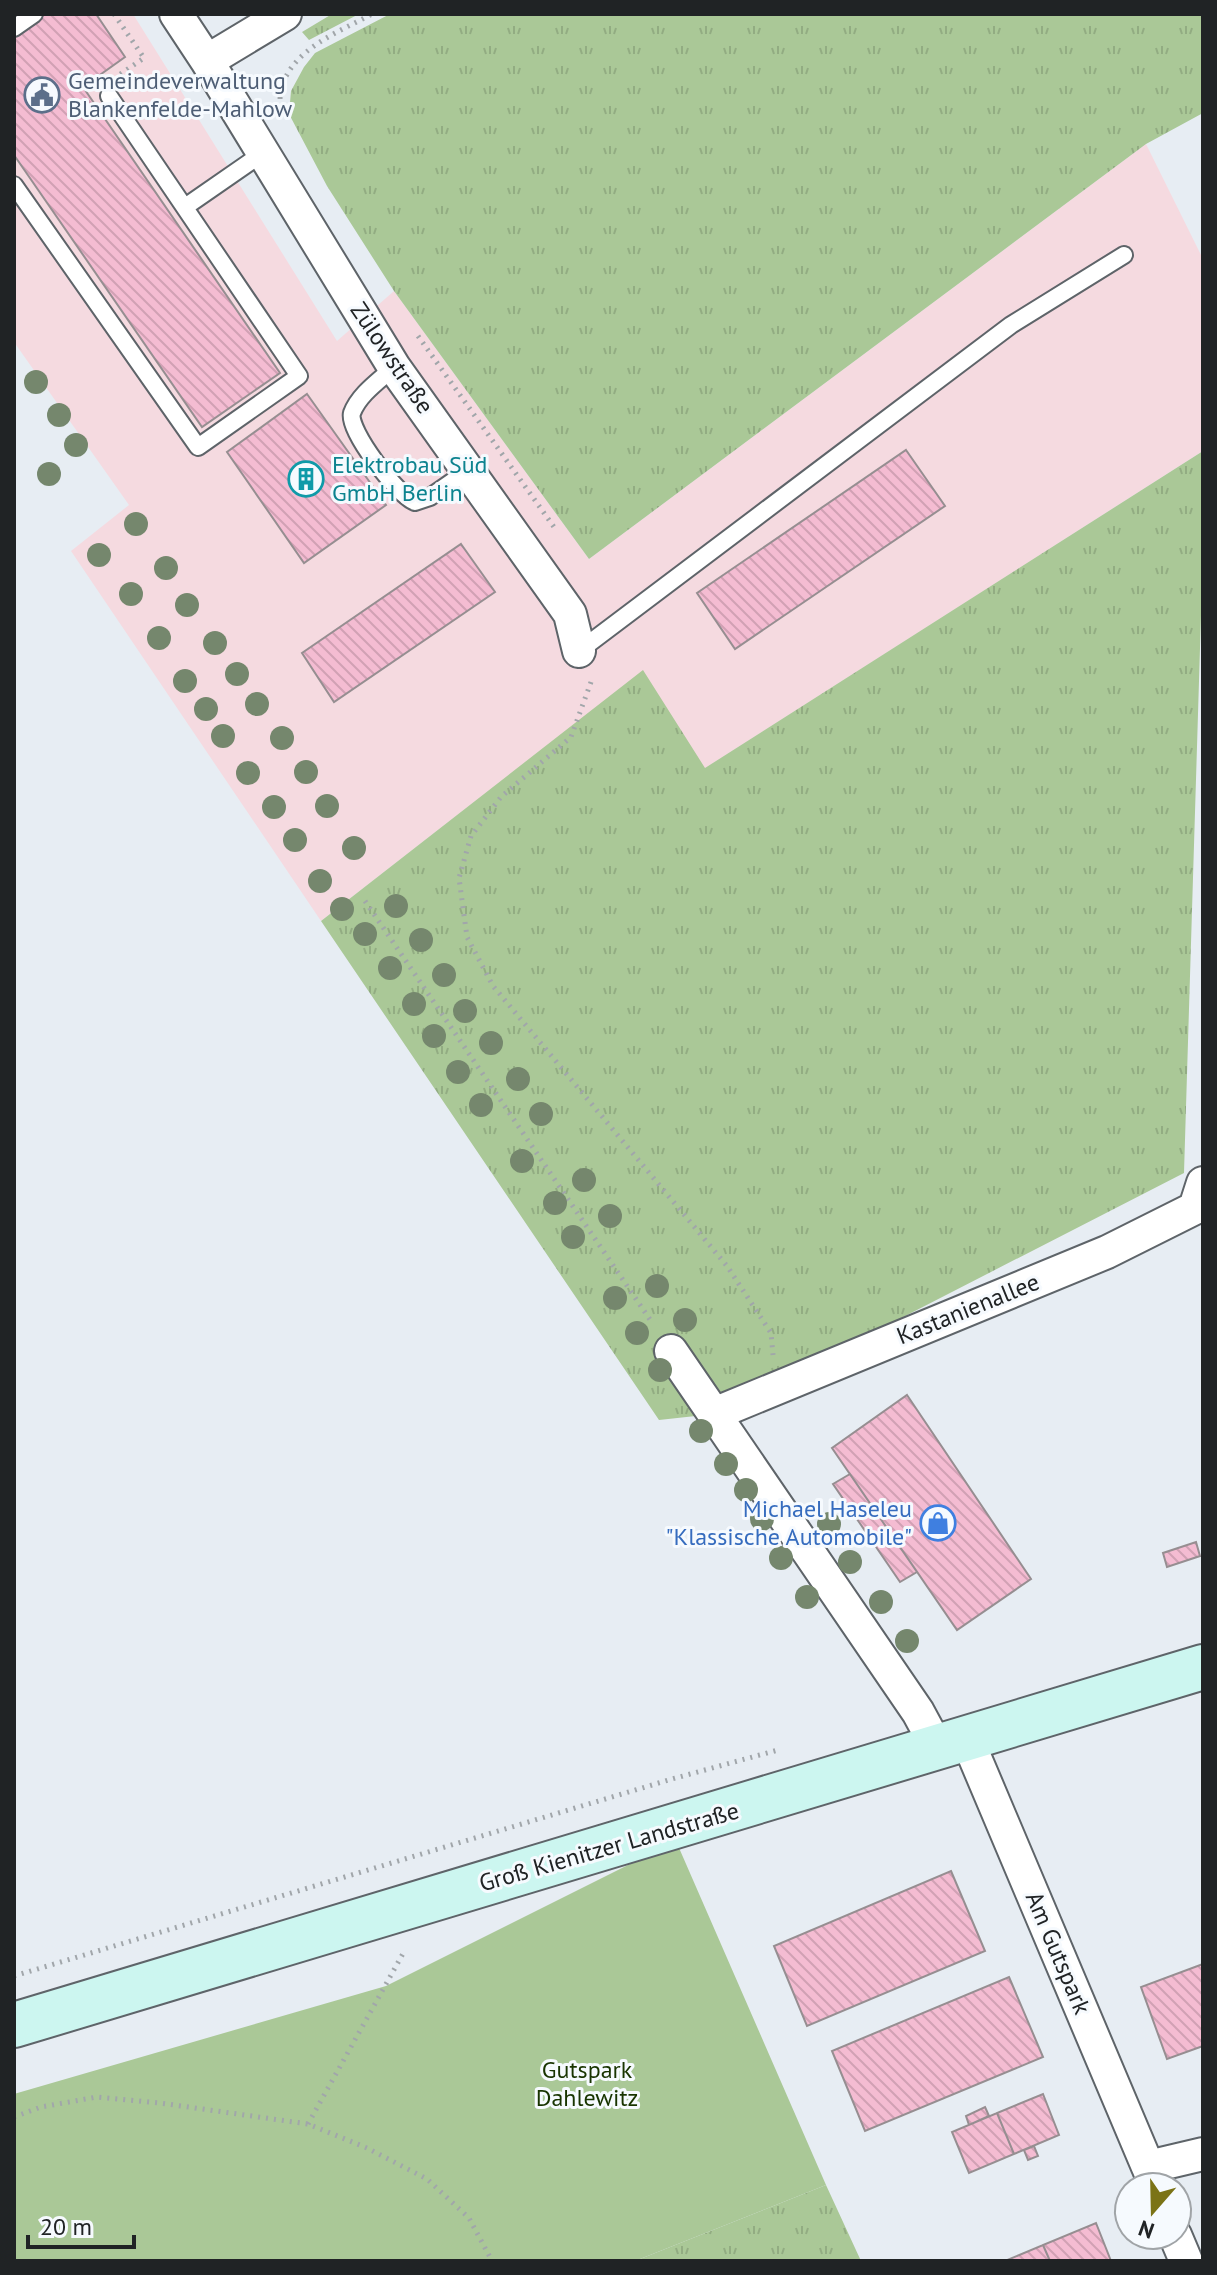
<svg xmlns="http://www.w3.org/2000/svg" width="1217" height="2275" font-family="'PT Sans',sans-serif">
<style>
.commercial{fill:#f5dae0}
.grass{fill:url(#grass-tufts)}
.green{fill:#aac897}
.building{fill:url(#building-back-hatch);stroke:#968e91;stroke-width:2}
.lines{fill:none;stroke-linecap:round;stroke-linejoin:round}
.lane-casing{stroke:#5e6469;stroke-width:20}
.street-casing{stroke:#5e6469;stroke-width:36}
.secondary-casing{stroke:#5e6469;stroke-width:48}
.path{stroke:#a1a6aa;stroke-width:5;stroke-dasharray:2 6;stroke-linecap:butt}
.lane{stroke:#fff;stroke-width:16}
.street{stroke:#fff;stroke-width:32}
.secondary{stroke:#ccf6f0;stroke-width:44}
.tree{fill:#75876d}
.labels{text-anchor:middle;stroke-width:6;stroke-linejoin:round;paint-order:stroke}
.service-label{font-size:24px;fill:#4e5e75;stroke:#f6fafe;text-anchor:start}
.street-label{font-size:24px;fill:#202325;stroke:#f6fafe}
.culture-label{font-size:24px;fill:#0d838f;stroke:#f6fafe;text-anchor:start}
.shop-label{font-size:24px;fill:#366cbe;stroke:#f6fafe;text-anchor:end}
.park-label{font-size:24px;fill:#183400;stroke:#f6fafe}
</style>
<defs>
<pattern id="grass-tufts" width="24" height="20" patternUnits="userSpaceOnUse" patternTransform="scale(2)"><rect width="24" height="20" fill="#aac897"/><path d="M3 7l-1-3M5 7V3M7 7l1-3M15 17l-1-3M17 17v-4M19 17l1-3" fill="none" stroke="#92ac82"/></pattern>
<pattern id="building-back-hatch" width="6" height="6" patternUnits="userSpaceOnUse" patternTransform="scale(2)"><rect width="6" height="6" fill="#f4bcd2"/><path d="M-1 5l2 2M0 0l6 6M5-1l2 2" fill="none" stroke="#d1a1b4"/></pattern>
</defs>
<rect width="100%" height="100%" fill="#e7edf3"/>
<path class="commercial" d="M14 14H133L337 341 394 291 589 559 1146 144 1203 259V451L704 769 643 671 321 921 71 551 129 505 14 342Z"/>
<path class="grass" d="M332 14H359L309 40 302 32Z
M390 14H1203V113L1146 144 589 559 394 291 327 186 289 114 291 91 304 67 315 53Z
M1203 451V550L1184 1173 714 1414 659 1420 321 921 643 670 705 768Z
M826 2185 861 2261H635Z"/>
<path class="green" d="M676 1841 826 2185 635 2261H14V2094L386 1986Z"/>
<path class="building" d="M43 14H96L125 57 83 87 280 373 202 427 14 155V34Z
M307 394 386 505 304 563 227 452Z
M906 450 945 506 735 649 697 593Z
M461 544 495 592 334 702 302 653Z
M907 1395 1031 1579 957 1630 832 1448Z
M850 1474 917 1572 900 1582 833 1484Z
M1196 1542 1200 1556 1167 1567 1163 1553Z
M951 1871 985 1951 807 2026 774 1946Z
M1203 1964V2046L1167 2059 1141 1987Z
M1009 1977 1043 2057 865 2131 832 2051Z
M1043 2094 1059 2135 1014 2154 997 2113Z
M985 2107 989 2116 969 2125 966 2116Z
M997 2113 1014 2154 969 2173 952 2132Z
M1034 2146 1038 2156 1028 2160 1024 2150Z
M1096 2223 1111 2261H1050L1043 2245Z
M1043 2245 1050 2261H1005Z"/>
<g class="lines">
<defs>
<path id="lane" d="M14 28 34 14
M14 185 198 447 299 376 109 96
M185 207 263 153
M394 367C380 380 359 394 352 413 347 430 398 496 415 502L430 497 469 470
M579 651 1011 325 1124 255"/>
<path id="street" d="M176 14 207 61 285 14
M207 61 394 367 570 614 579 651
M671 1351 918 1712 938 1749
M714 1414 1107 1252 1195 1208 1203 1183
M967 1739 1148 2167
M1155 2184 1148 2167 1203 2154
M1175 2235 1186 2261"/>
<path id="secondary" d="M14 2025 1203 1667"/>
</defs>
<use href="#lane" class="lane-casing"/>
<use href="#street" class="street-casing"/>
<use href="#secondary" class="secondary-casing"/>
<path class="path" d="M114 14 144 58 119 75
M260 81 281 90
M280 115C281 107 279 97 281 90 291 49 339 32 372 14
M418 336 554 527
M591 682 571 737 501 797 471 836 459 878 467 937 493 986 727 1266 771 1333 773 1355
M365 901 653 1324
M14 1976 672 1779 778 1750
M14 2117 41 2107 97 2097 160 2103 308 2124 367 2148 427 2179 469 2218 492 2261
M308 2124 405 1950"/>
<use href="#lane" class="lane"/>
<use href="#street" class="street"/>
<use href="#secondary" class="secondary"/>
</g>
<g class="tree">
<circle cx="36" cy="382" r="12"/>
<circle cx="59" cy="415" r="12"/>
<circle cx="76" cy="445" r="12"/>
<circle cx="49" cy="474" r="12"/>
<circle cx="136" cy="524" r="12"/>
<circle cx="99" cy="555" r="12"/>
<circle cx="166" cy="568" r="12"/>
<circle cx="131" cy="594" r="12"/>
<circle cx="187" cy="605" r="12"/>
<circle cx="159" cy="638" r="12"/>
<circle cx="215" cy="643" r="12"/>
<circle cx="237" cy="674" r="12"/>
<circle cx="185" cy="681" r="12"/>
<circle cx="257" cy="704" r="12"/>
<circle cx="206" cy="709" r="12"/>
<circle cx="223" cy="736" r="12"/>
<circle cx="282" cy="738" r="12"/>
<circle cx="306" cy="772" r="12"/>
<circle cx="248" cy="773" r="12"/>
<circle cx="327" cy="806" r="12"/>
<circle cx="274" cy="807" r="12"/>
<circle cx="295" cy="840" r="12"/>
<circle cx="354" cy="848" r="12"/>
<circle cx="320" cy="881" r="12"/>
<circle cx="396" cy="906" r="12"/>
<circle cx="342" cy="909" r="12"/>
<circle cx="365" cy="934" r="12"/>
<circle cx="421" cy="940" r="12"/>
<circle cx="390" cy="968" r="12"/>
<circle cx="444" cy="975" r="12"/>
<circle cx="414" cy="1004" r="12"/>
<circle cx="465" cy="1011" r="12"/>
<circle cx="434" cy="1036" r="12"/>
<circle cx="491" cy="1043" r="12"/>
<circle cx="458" cy="1072" r="12"/>
<circle cx="518" cy="1079" r="12"/>
<circle cx="481" cy="1105" r="12"/>
<circle cx="541" cy="1114" r="12"/>
<circle cx="522" cy="1161" r="12"/>
<circle cx="584" cy="1180" r="12"/>
<circle cx="555" cy="1203" r="12"/>
<circle cx="610" cy="1216" r="12"/>
<circle cx="573" cy="1237" r="12"/>
<circle cx="657" cy="1286" r="12"/>
<circle cx="615" cy="1298" r="12"/>
<circle cx="685" cy="1320" r="12"/>
<circle cx="637" cy="1333" r="12"/>
<circle cx="660" cy="1370" r="12"/>
<circle cx="701" cy="1431" r="12"/>
<circle cx="726" cy="1464" r="12"/>
<circle cx="746" cy="1490" r="12"/>
<circle cx="762" cy="1519" r="12"/>
<circle cx="829" cy="1524" r="12"/>
<circle cx="781" cy="1558" r="12"/>
<circle cx="850" cy="1562" r="12"/>
<circle cx="807" cy="1597" r="12"/>
<circle cx="881" cy="1602" r="12"/>
<circle cx="907" cy="1641" r="12"/>
</g>
<defs>
<symbol id="civic-ring" viewBox="-11 -11 22 22"><circle r="9.5" fill="#f6fafe" stroke="#5c6f8a" stroke-width="1.5"/><path d="M-.6-6.5H3V-4.5H.6V-3L4-1V1h2V6H-6V1h2V-1L-.6-3ZM-1.2 2.5V6h2.4V2.5Z" fill="#5c6f8a"/></symbol>
<symbol id="building-ring" viewBox="-11 -11 22 22"><circle r="9.5" fill="#f6fafe" stroke="#0f9aa8" stroke-width="1.5"/><path d="M-4-6H4V6H1V3H-1V6H-4ZM-2.5-4.3h1.7v1.8h-1.7ZM.8-4.3h1.7v1.8H.8ZM-2.5-1h1.7V.8h-1.7ZM.8-1h1.7V.8H.8Z" fill="#0f9aa8"/></symbol>
<symbol id="shop-ring" viewBox="-11 -11 22 22"><circle r="9.5" fill="#f6fafe" stroke="#3f7fe0" stroke-width="1.5"/><path d="M-5-2.5h2.3a2.7 3.5 0 0 1 5.4 0H5L5.5 6h-11ZM-1.5-2.5h3a1.5 2.3 0 0 0-3 0Z" fill="#3f7fe0"/></symbol>
</defs>
<g fill-rule="evenodd">
<use href="#civic-ring" x="22" y="75" width="40" height="40"/>
<use href="#building-ring" x="286" y="459" width="40" height="40"/>
<use href="#shop-ring" x="918" y="1503" width="40" height="40"/>
</g>
<g class="labels">
<g class="service-label">
<text x="68" y="89">Gemeindeverwaltung<tspan x="68" dy="28">Blankenfelde-Mahlow</tspan></text>
</g>
<g class="street-label">
<text transform="translate(392 358) rotate(56)" y="8">Zülowstraße</text>
<text transform="translate(968 1309) rotate(-22)" y="8">Kastanienallee</text>
<text transform="translate(609 1847) rotate(-16)" y="8">Groß Kienitzer Landstraße</text>
<text transform="translate(1058 1953) rotate(67)" y="8">Am Gutspark</text>
</g>
<g class="culture-label">
<text x="332" y="473">Elektrobau Süd<tspan x="332" dy="28">GmbH Berlin</tspan></text>
</g>
<g class="shop-label">
<text x="912" y="1517">Michael Haseleu<tspan x="912" dy="28">"Klassische Automobile"</tspan></text>
</g>
<g class="park-label">
<text x="587" y="2078">Gutspark<tspan x="587" dy="28">Dahlewitz</tspan></text>
</g>
</g>
<rect width="1217" height="2275" fill="none" stroke="#202325" stroke-width="32"/>
<g transform="translate(1153 2211) rotate(200)"><circle r="38" fill="#f6fafe" stroke="#a0a4a7" stroke-width="2"/>
<path d="M0-6L14 30L0 20L-14 30Z" fill="#7b7316"/>
<text y="-12" font-size="22" font-weight="bold" text-anchor="middle" fill="#202325">N</text>
</g>
<path d="M28 2235v12h106v-12" fill="none" stroke="#202325" stroke-width="4"/>
<text x="40" y="2235" font-size="24" fill="#202325" stroke="#f6fafe" stroke-width="6" paint-order="stroke">20 m</text>
</svg>
